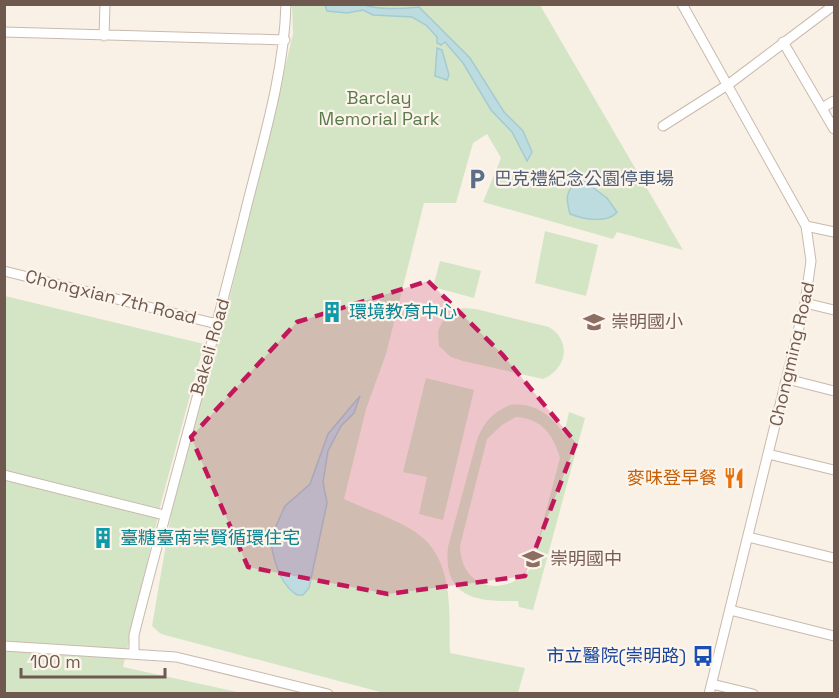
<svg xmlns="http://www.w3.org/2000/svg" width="839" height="698" font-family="'Space Grotesk','Noto Sans TC',sans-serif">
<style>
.green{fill:#d4e5c6;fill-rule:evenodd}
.water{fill:#bddce0;stroke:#a4cbd1;stroke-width:1.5}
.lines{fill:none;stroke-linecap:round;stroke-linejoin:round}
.stream{stroke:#a4cbd1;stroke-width:3}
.minor-casing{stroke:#c9b9ad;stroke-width:11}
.minor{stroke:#fff;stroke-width:9}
.marked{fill:#c2185b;fill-opacity:0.2;stroke:#c2185b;stroke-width:4.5;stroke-dasharray:12 8;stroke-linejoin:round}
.labels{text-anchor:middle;stroke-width:4.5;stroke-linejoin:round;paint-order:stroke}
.park-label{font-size:18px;fill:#597a4a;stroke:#fdf5ec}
.service-label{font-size:18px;fill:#4e5e75;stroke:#fdf5ec;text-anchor:start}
.street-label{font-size:18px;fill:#6f594e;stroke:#fdf5ec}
.culture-label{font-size:18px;fill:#0d838f;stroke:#fdf5ec;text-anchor:start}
.education-label{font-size:18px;fill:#785e54;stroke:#fdf5ec;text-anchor:start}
.food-label{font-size:18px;fill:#c56008;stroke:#fdf5ec;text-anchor:end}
.transit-label{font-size:18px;fill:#164399;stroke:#fdf5ec;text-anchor:end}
</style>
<rect width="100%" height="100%" fill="#f9f1e6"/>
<path class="green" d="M292 5H540L683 250 617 232 613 239 483 202 501 158 487 134 473 143 456 203H424L386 354 366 409 344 499C369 511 402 520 423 538 454 565 449 616 450 653L525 668 518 693H384L161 634 152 626 173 503 224 321 293 34Z
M545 231 598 245 586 296 535 283Z
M440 261 481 271 474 298 433 287Z
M5 296 204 344 162 499 123 667 242 693 5 694Z
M463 308 476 309 549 327C572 341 567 369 543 379L463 361 451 357 439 346 438 331 445 316Z
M426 378 474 390 443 520 419 514 427 477 403 472Z
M510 405C534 402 551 415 564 434L569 412 585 418 533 610 519 607 518 601C476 602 443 598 448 547L477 440C484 422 492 413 510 405ZM516 417C542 419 553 434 560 458L531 568C505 598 461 590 460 546L487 439 502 425Z"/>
<path class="water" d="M364 5C380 10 401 9 419 7L470 58 504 112 523 131 532 152 527 161 512 132 491 110 463 63 445 42 441 45 437 43V37L426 25 412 17 373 15 363 10 347 13 327 11 325 5Z
M437 48 442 50 449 75 447 80 435 76Z
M577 181H584L607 198 617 212C608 224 582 219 570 214 566 199 565 192 577 181Z
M360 396 354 413 341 426 328 451 323 482 327 503 309 588 303 595H297C281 585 274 562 271 543L267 540V534L272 535 285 506 310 484 328 434Z"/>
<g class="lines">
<path class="stream" d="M556 176 574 184"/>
<defs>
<path id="minor" d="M682 4 806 226 811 261 805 303 709 694
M4 32 285 40
M104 36 105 4
M783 42 834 129
M822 108 834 101
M663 126 729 84 834 5
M806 226 834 232
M4 271 217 324
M805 303 834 310
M787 379 834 391
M768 454 834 470
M4 475 164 515
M748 537 834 558
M730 610 834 636
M4 646 176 657 328 694
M134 653V635C170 493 211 352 246 209 263 141 284 74 286 4
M712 684 753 694"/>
</defs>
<use href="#minor" class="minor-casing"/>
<use href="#minor" class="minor"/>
</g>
<path class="marked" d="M428 281 502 354 576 443 525 576 388 594 248 567 191 437 297 322Z"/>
<defs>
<symbol id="parking-bare" viewBox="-9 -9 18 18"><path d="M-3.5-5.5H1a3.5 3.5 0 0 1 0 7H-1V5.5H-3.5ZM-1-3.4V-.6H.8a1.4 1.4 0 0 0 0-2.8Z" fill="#5c6f8a" stroke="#fdf5ec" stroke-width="2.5" paint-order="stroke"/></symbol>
<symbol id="building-bare" viewBox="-9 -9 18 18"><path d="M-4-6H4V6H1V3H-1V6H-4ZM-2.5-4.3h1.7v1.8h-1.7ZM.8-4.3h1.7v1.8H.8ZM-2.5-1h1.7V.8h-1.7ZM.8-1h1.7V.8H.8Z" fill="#0f9aa8" stroke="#fdf5ec" stroke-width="2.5" paint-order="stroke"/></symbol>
<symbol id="school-bare" viewBox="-9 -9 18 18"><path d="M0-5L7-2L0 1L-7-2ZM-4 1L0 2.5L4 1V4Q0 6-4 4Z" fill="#8d6e63" stroke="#fdf5ec" stroke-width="2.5" paint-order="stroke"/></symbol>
<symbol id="restaurant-bare" viewBox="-9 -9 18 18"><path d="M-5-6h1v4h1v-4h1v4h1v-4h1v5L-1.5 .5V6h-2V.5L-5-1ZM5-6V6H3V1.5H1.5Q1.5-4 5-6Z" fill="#e8710a" stroke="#fdf5ec" stroke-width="2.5" paint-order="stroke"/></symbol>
<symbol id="bus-bare" viewBox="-9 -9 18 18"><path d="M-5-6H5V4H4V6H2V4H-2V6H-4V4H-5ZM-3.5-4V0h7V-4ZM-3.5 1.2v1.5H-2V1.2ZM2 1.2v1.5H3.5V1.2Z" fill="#1a4fb4" stroke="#fdf5ec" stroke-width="2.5" paint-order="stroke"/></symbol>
</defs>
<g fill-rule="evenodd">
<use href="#parking-bare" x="462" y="164" width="30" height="30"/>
<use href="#building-bare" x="317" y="297" width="30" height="30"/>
<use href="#school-bare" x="579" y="307" width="30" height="30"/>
<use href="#restaurant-bare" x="719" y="463" width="30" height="30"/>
<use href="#building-bare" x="88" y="523" width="30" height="30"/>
<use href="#school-bare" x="518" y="544" width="30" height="30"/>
<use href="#bus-bare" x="688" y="641" width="30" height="30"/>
</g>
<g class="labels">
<g class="park-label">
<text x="379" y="104">Barclay<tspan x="379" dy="21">Memorial Park</tspan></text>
</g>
<g class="service-label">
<text x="494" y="185">巴克禮紀念公園停車場</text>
</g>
<g class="street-label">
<text transform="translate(111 297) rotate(14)" y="6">Chongxian 7th Road</text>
<text transform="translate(210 347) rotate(-74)" y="6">Bakeli Road</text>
<text transform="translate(792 354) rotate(-77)" y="6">Chongming Road</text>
</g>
<g class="culture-label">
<text x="349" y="318">環境教育中心</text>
<text x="120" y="544">臺糖臺南崇賢循環住宅</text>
</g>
<g class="education-label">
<text x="611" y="328">崇明國小</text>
<text x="550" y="565">崇明國中</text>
</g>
<g class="food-label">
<text x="717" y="484">麥味登早餐</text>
</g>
<g class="transit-label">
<text x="686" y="662">市立醫院(崇明路)</text>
</g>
</g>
<rect width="839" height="698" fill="none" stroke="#6f594e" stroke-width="12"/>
<path d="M21 668v9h144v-9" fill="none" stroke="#6f594e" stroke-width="3"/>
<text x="30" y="668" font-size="18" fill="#6f594e" stroke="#fdf5ec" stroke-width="4.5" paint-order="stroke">100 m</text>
</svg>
